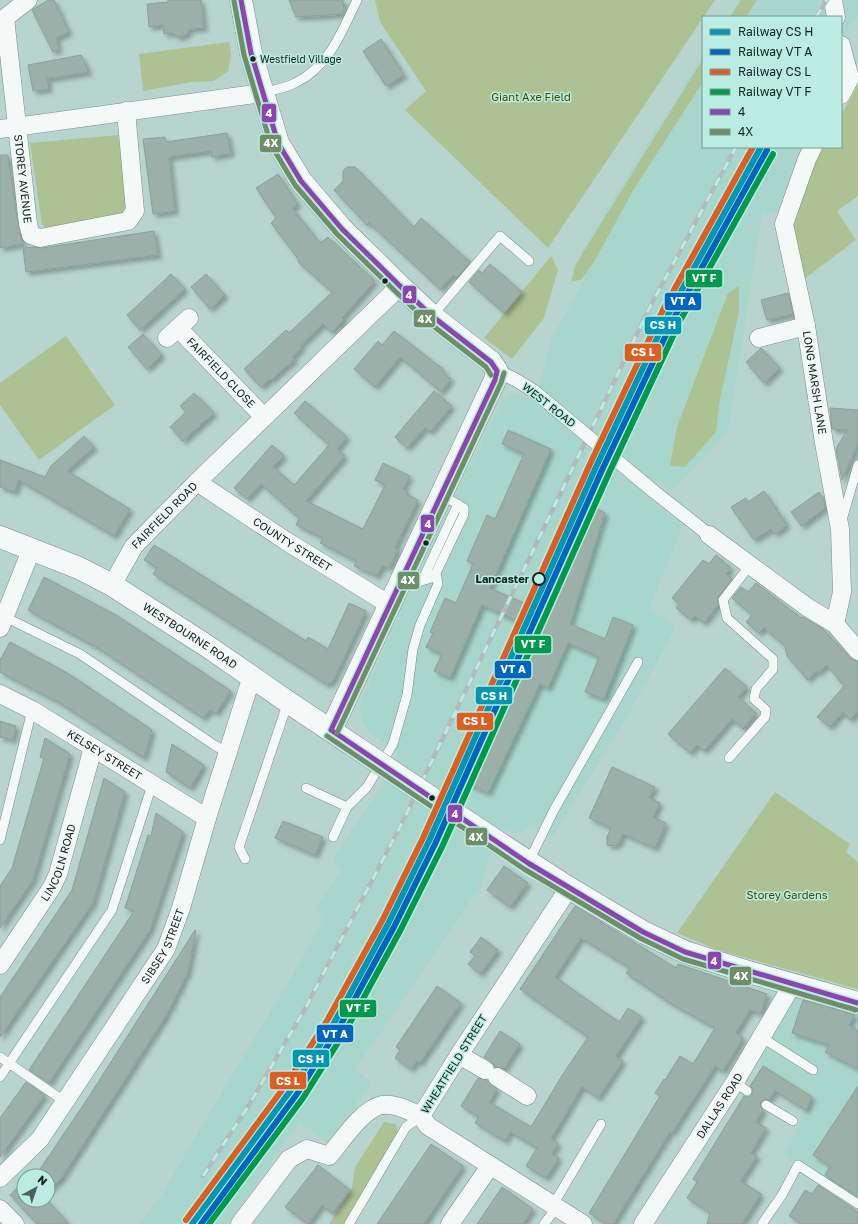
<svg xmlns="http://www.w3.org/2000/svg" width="858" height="1224" font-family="'Golos Text',sans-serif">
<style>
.built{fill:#a9d6cc}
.green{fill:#acc293}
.building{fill:#9cb0a9;stroke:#8ba099;filter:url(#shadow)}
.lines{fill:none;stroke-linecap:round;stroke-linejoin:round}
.service-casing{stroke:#798f8b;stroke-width:10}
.pedestrian-casing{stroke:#798f8b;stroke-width:14}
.minor-casing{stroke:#798f8b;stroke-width:19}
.tertiary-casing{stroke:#798f8b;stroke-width:23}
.service{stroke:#f4f9f8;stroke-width:9}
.pedestrian{stroke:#f4f9f8;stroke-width:13}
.minor{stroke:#f4f9f8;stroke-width:18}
.tertiary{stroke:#f4f9f8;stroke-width:22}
.rail-casing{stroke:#b4baba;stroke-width:4.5}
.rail{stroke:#baece1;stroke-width:3;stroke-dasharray:9;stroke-linecap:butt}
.pedestrian-bridge-casing{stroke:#798f8b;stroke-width:14;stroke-linecap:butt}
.tertiary-bridge-casing{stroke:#798f8b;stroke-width:23;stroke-linecap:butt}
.pedestrian-bridge{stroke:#f4f9f8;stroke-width:13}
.tertiary-bridge{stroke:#f4f9f8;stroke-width:22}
.bus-1-casing{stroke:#baece1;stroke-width:8}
.bus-2-casing{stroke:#baece1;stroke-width:8}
.bus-1{stroke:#8e44ad;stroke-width:5}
.bus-2{stroke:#6f8d67;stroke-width:5}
.rail-1-casing{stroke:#baece1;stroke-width:9}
.rail-2-casing{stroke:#baece1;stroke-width:9}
.rail-3-casing{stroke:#baece1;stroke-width:9}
.rail-4-casing{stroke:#baece1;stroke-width:9}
.rail-1{stroke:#0295b4;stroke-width:6}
.rail-2{stroke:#0065bd;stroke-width:6}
.rail-3{stroke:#db5e22;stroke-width:6}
.rail-4{stroke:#02994c;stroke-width:6}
.bus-dot{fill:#0f231e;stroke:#baece1;stroke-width:1.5}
.stop-dot{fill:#baece1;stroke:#0f231e;stroke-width:2}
.labels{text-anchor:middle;stroke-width:3;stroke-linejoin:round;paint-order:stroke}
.bus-label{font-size:10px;fill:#0f231e;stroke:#baece1;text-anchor:start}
.park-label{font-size:11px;fill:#404c01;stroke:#baece1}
.street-label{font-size:11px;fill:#0f231e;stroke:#baece1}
.stop-label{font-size:11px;font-weight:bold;fill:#0f231e;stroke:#baece1;text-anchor:end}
.line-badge{stroke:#baece1;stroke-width:1.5}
.badge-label{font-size:11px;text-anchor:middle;font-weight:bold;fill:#fff}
</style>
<defs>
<filter id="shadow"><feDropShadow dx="3.5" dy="3.5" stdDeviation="2" flood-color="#0004"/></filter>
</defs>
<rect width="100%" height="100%" fill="#b8d4ce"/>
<path class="built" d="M739 0H858V16L841 36V17H728Z
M703 55V147H802L777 213 762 212 728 432 672 491 656 480 652 490 650 500 683 525 649 609 676 627 623 724 552 838 530 823 522 833H515L509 829 489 858 481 886 355 1070 372 1082 329 1144 300 1122 228 1224H139L162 1194 243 1056 293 975 325 916 315 909 341 871 333 858 383 785 399 753 370 733 363 723 359 709 399 614 444 518 502 401 509 395H520L531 400 540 382 552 337 585 279 581 253 627 176Z
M797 994 858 1011V1202L784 1155 812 1097 763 1066 759 1057Z"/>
<path class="green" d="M375 0H715L548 248 405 110 426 91 380 22Z
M741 0H757L746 17H730Z
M229 42 231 55 228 71 214 81 192 82 143 91 139 54Z
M703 59V82L634 189 594 262 581 280 571 281 576 264Z
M858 85V196L837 211 856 240 804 279 790 234 801 197 815 161 823 147H841V115Z
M118 135 128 207 123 216 47 230 42 224 30 143Z
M551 256 558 270 544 318 512 359 484 338Z
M739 286V312L720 399 716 432 685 467 670 466 677 427 728 293Z
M66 336 115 405 39 460 0 405V383Z
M775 792 850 844 846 852 858 862V989L718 950 677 933Z
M384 1122 396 1124 398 1135 345 1224H329L352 1188 355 1167Z"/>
<path class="building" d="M48 0H54L69 32 56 38 59 49 53 52 32 10Z
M168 0H201L204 28 190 29 186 35 178 37 172 33 164 34 163 25 149 27 147 4 168 2Z
M289 0H343L344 14 296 17Z
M381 39 404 75 386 86 363 51Z
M81 55 89 72 47 79 49 89 33 91 28 65Z
M227 133 231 153 212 157 211 151 169 157 175 211 153 214 143 139 165 137 166 142Z
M0 155H8L18 225 23 244 0 248Z
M347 167H355L414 227 421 218 470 262 456 278 453 275 440 289 369 223 367 225 334 190 343 181V171Z
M278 174 298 204 292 208 320 243 328 237 375 281 342 318 344 320 331 332 323 324 300 346 302 348 292 357 295 359 271 380 270 379 261 387 244 369 286 330 289 333 332 292 298 262 299 260 271 223 276 218 256 188Z
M154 231 158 255 26 272 23 248 33 247 42 248Z
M490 264 522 292 504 313 469 282 479 270 482 273Z
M171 274 185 289 140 330 127 315Z
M206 274 225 295 210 309 191 287Z
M788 293 793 314 767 320 761 300Z
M394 331 444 370 442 372 451 379 441 392 400 357 375 387 354 369 378 341 382 345Z
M143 334 162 355 147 369 128 347Z
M761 348 780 368 764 383 746 362Z
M434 391 452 406 430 432 425 428 407 448 395 437Z
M194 393 214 413 183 441 170 427 186 412 180 406Z
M305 401 347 437 337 449 345 456 306 501 363 529 385 485 375 480 383 463 410 476 403 489 407 491 406 494 418 500 395 548 398 549 389 568 383 565 377 576 354 566 357 561 320 543 323 538 296 525 299 518 261 484 247 499 234 488 272 445 284 456 273 467 294 485 329 445 294 413Z
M830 408 858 410V444L842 480 836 449 847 430 832 429Z
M508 430 551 449 490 588 544 612 592 506 605 513 570 624 605 639 613 617 633 625 604 699 585 692 599 657 568 643 548 688 540 684 488 793 468 784 537 630 482 605 450 678 434 671 442 654 426 647 433 633 430 632 445 598 456 603 473 564 467 561 487 515 495 519 524 454 502 444Z
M84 436 94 447 67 471 130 509 114 536 19 480 15 492 0 487V460L45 477 51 466Z
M764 491 787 525 775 534 771 529 754 540 731 507 746 498 748 502Z
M819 492 824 499 825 508 802 526 791 512Z
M154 545 306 641 308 637 328 649 349 603 366 611 334 679 331 683 326 684 320 680 153 574 157 568 144 560Z
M716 555 731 568 726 574 732 579 718 597V605L704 623 695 616 691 620 676 608 679 604 672 598 703 560 709 564Z
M44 577 116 615 231 691 216 713 210 710 203 718 98 648 28 610Z
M756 583 801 618 803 617 822 628 850 658 858 662V712L850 720 843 712 830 727 817 717 844 686 827 665 818 673 816 671 808 680 787 656 785 646 764 628 759 633 746 622 752 615 732 598 741 587 748 592Z
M10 642 69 674 152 730 144 758 60 703 0 672V660Z
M725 668 747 687 738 697 756 713 743 729 732 719 704 751 697 745 690 753 668 734Z
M0 721 16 726 13 740 0 737Z
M45 738 70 754 33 880 0 928V886L12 868 44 758 40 757Z
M172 744 204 765 190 788 166 772Z
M612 767 655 787 649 798 660 803 653 817 666 823 655 848 623 834 619 843 615 846 607 845V837L611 828 589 818Z
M104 778 125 792 93 903 0 1037V997L72 890Z
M156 813 183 832 150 930 49 1083 29 1070 134 911 125 908 148 835 151 836Z
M283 821 323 837 315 855 275 838Z
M504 866 528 883 510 907 487 890Z
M575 906 676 968 678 964 767 994 761 1013 750 1010 736 1033 743 1038 723 1071 715 1066 672 1133 670 1132 613 1224H606L589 1213 660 1096 655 1093 664 1079 665 1080 680 1056 693 1064 715 1028 670 1003 626 973 630 968 581 938 555 977 619 1022 628 1008 642 1017 616 1056 623 1061 598 1098 582 1087 551 1139 558 1143 552 1154 559 1158 546 1178 526 1166 537 1148 510 1132 505 1141 475 1123 479 1117 461 1106 478 1078 487 1080 497 1089 489 1102 531 1127 563 1074 588 1037 520 989Z
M195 930 196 931 188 972 166 1016 72 1162 61 1179 48 1191V1176H30L37 1170 38 1172 88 1098Z
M481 937 498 950 480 974 468 964 475 956 470 952Z
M437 986 461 1003 420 1063 417 1061 411 1069 395 1058 400 1050 396 1047Z
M803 1000 855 1015 849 1025 858 1031V1069L825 1052 830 1045 792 1033Z
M500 1031 520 1044 504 1069 495 1067 491 1061 484 1057Z
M763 1066 812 1097 806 1110 775 1091 769 1100 766 1099 761 1102 760 1105 763 1110 756 1122 766 1128 751 1153 757 1156 741 1181 761 1194 742 1224H707L710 1213 687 1198 697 1182 693 1179 744 1096 749 1097 752 1094 753 1089 750 1086Z
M26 1082 45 1095 0 1157V1118Z
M858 1086V1195L857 1196 825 1175 830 1166 813 1155Z
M431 1144 463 1166 424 1224H377Z
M318 1165 350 1190 332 1213 322 1205 308 1224 285 1207Z
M23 1182 24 1200H47L69 1224H37L10 1195Z
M818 1185 858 1212V1224H802L789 1216 805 1190 812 1194Z
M502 1187 533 1209 523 1224H477Z"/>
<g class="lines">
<defs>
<path id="service" d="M262 93C273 90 286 88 295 83 329 67 342 31 357 0
M432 316 500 236 529 261
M842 520 858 465
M422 581 458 504
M400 588 431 578 436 573 464 514V508L442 495
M5 617 80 654 214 745 228 753
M729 758 765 717 766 710 754 699 756 689 773 669V659L727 618 723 600 751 564
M306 788 347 807
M333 837 347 807 367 787 393 744 407 695 413 649 420 625 438 584 436 573
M0 840 32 710
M245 859 239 847 288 702
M529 861 554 810 638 662
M761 1037 813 1070
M0 1057 64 1101
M0 1077 112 910 152 785
M735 1082 747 1091
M766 1105 793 1121
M553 1205 601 1124
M349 1224 406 1127 421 1116
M544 1224 557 1207
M762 1224 782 1195 798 1165 858 1204"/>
<path id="pedestrian" d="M497 371 516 380 535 392
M652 490 709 535"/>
<g id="minor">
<path id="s1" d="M28 0 5 18 28 224 31 235 40 238 128 221 135 211 126 111"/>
<path d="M833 0 836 17"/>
<path d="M841 45 850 78 841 95"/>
<path d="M0 129 262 93"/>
<path id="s2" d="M813 147 807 159 784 224 806 326 824 443 840 529 842 592 835 624"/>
<path id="s3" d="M178 328 264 417"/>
<path d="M167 338 189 318"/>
<path d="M759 338 806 326"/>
<path id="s4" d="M197 482 286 541 390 605"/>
<path d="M709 535 807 607 835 624 858 651"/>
<path id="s5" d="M112 585 134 546 197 482 400 286"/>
<path d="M0 628 32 548"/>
<path id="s6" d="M0 694 32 710 207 818"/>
<path d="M569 888 459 1055 421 1116 428 1126 583 1224"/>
<path id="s7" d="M0 965 52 887 58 874 93 748"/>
<path d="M459 1055 485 1070"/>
<path d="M497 1077 527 1096"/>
<path id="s8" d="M0 1178 40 1139 166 949 181 908 207 818 252 676"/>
<path d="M0 1209 15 1224"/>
<path d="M240 1224 289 1159 307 1149 329 1156C342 1141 362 1109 382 1105 395 1103 409 1111 421 1116"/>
<path d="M450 1224 490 1166"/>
<path id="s9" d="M643 1224 735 1082 792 985"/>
</g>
<g id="tertiary">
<path d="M241 0 251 53 278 143 301 181 342 229 400 286 432 316 491 362 497 371 495 380 331 730"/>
<path id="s10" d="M0 537 79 568 112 585 207 646 288 702 369 756"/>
<path d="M499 843 569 888 643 932 685 952 745 971 858 1003"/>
</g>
</defs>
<use href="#service" class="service-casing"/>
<use href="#pedestrian" class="pedestrian-casing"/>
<use href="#minor" class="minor-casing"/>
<use href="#tertiary" class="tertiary-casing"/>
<use href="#service" class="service"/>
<use href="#pedestrian" class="pedestrian"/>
<use href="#minor" class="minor"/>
<use href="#tertiary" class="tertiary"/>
<defs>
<path id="rail" d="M816 17 827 0
M713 267 726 229 761 147
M203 1176 249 1105 306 1007 403 821 650 307 736 147"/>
</defs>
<use href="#rail" class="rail-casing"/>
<use href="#rail" class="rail"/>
<defs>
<path id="pedestrian-bridge" d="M535 392 652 490"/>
<path id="tertiary-bridge" d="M369 756 499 843"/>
</defs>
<use href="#pedestrian-bridge" class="pedestrian-bridge-casing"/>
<use href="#tertiary-bridge" class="tertiary-bridge-casing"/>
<use href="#pedestrian-bridge" class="pedestrian-bridge"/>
<use href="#tertiary-bridge" class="tertiary-bridge"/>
<defs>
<path id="bus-1" d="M241 0 251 53 278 143 301 181 342 229 400 286 432 316 491 362 497 371
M331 730 528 863 643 932 685 952 858 1003
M331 730 495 380 497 371"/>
<path id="bus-2" d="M234 1 244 55 271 145 295 185 337 234 395 291 428 322 486 367 491 375
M337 733 501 383 504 373
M327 736 524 869 640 938 683 959 856 1010"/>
</defs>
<use href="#bus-1" class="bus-1-casing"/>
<use href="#bus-2" class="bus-2-casing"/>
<use href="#bus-1" class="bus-1"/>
<use href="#bus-2" class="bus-2"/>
<defs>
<path id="rail-1" d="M192 1224 291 1090 334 1023 388 924 429 841 596 467 669 313 761 147"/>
<path id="rail-2" d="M201 1224 297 1094 340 1026 394 927 435 844 602 470 675 316 767 150"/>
<path id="rail-3" d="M186 1220 285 1086 328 1019 382 921 423 838 590 464 663 310 753 147"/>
<path id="rail-4" d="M209 1224 303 1098 346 1030 400 931 442 847 609 473 681 319 773 154"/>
</defs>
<use href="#rail-1" class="rail-1-casing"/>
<use href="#rail-2" class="rail-2-casing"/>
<use href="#rail-3" class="rail-3-casing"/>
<use href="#rail-4" class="rail-4-casing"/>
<use href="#rail-1" class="rail-1"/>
<use href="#rail-2" class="rail-2"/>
<use href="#rail-3" class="rail-3"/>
<use href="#rail-4" class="rail-4"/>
</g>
<g class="bus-dot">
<circle cx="253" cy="59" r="3.5"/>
<circle cx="385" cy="281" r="3.5"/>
<circle cx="426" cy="543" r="3.5"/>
<circle cx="432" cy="798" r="3.5"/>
</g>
<circle class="stop-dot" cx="539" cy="579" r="6"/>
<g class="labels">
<g class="bus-label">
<text x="260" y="63">Westfield Village</text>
</g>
<g class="park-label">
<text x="531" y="101">Giant Axe Field</text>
<text x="787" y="899">Storey Gardens</text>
</g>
<g class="street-label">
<text dy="4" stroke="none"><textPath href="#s1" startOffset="191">STOREY AVENUE</textPath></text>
<text dy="4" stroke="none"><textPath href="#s3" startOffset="62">FAIRFIELD CLOSE</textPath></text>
<text dy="4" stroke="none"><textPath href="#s2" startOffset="244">LONG MARSH LANE</textPath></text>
<text transform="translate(549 405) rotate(38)" y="4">WEST ROAD</text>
<text dy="4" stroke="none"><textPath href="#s5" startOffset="88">FAIRFIELD ROAD</textPath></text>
<text dy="4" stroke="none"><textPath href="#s4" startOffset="114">COUNTY STREET</textPath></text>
<text dy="4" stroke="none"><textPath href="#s10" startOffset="215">WESTBOURNE ROAD</textPath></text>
<text dy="4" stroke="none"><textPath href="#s6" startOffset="121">KELSEY STREET</textPath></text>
<text dy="4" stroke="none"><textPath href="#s7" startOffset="119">LINCOLN ROAD</textPath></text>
<text dy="4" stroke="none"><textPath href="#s8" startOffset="285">SIBSEY STREET</textPath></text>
<text transform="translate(454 1064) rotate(-58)" y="4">WHEATFIELD STREET</text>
<text dy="4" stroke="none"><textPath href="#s9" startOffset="141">DALLAS ROAD</textPath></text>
</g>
<g class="stop-label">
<text x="529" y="583">Lancaster</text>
</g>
</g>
<g class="line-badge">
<rect x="261" y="103" width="16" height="20" rx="4" fill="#8e44ad"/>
<rect x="259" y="134" width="23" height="19" rx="4" fill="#6f8d67"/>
<rect x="685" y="269" width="38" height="19" rx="4" fill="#02994c"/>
<rect x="402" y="285" width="15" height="19" rx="4" fill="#8e44ad"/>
<rect x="664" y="292" width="38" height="19" rx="4" fill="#0065bd"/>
<rect x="413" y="309" width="23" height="19" rx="4" fill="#6f8d67"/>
<rect x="644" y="316" width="38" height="19" rx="4" fill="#0295b4"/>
<rect x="624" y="343" width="38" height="19" rx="4" fill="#db5e22"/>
<rect x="420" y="514" width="15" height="19" rx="4" fill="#8e44ad"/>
<rect x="397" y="571" width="23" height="19" rx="4" fill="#6f8d67"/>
<rect x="514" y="635" width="38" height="19" rx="4" fill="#02994c"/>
<rect x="494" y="660" width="38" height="19" rx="4" fill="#0065bd"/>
<rect x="475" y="686" width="38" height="19" rx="4" fill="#0295b4"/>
<rect x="456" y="712" width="38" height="19" rx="4" fill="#db5e22"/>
<rect x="447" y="804" width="16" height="19" rx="4" fill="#8e44ad"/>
<rect x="465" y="827" width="23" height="19" rx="4" fill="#6f8d67"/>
<rect x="707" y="951" width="15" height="19" rx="4" fill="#8e44ad"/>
<rect x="729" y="966" width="23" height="20" rx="4" fill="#6f8d67"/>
<rect x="339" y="999" width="38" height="19" rx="4" fill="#02994c"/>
<rect x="316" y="1024" width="38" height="19" rx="4" fill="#0065bd"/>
<rect x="292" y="1049" width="38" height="19" rx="4" fill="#0295b4"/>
<rect x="269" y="1071" width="38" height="19" rx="4" fill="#db5e22"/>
</g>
<g class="badge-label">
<text x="269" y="117">4</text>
<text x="271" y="147">4X</text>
<text x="704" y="282">VT F</text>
<text x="409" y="299">4</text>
<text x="683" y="305">VT A</text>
<text x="425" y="323">4X</text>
<text x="663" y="329">CS H</text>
<text x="643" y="356">CS L</text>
<text x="428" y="528">4</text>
<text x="408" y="584">4X</text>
<text x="533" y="648">VT F</text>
<text x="513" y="673">VT A</text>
<text x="494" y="700">CS H</text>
<text x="475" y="725">CS L</text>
<text x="455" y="818">4</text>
<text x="476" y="841">4X</text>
<text x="714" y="965">4</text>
<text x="741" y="980">4X</text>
<text x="358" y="1012">VT F</text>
<text x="335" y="1038">VT A</text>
<text x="311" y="1063">CS H</text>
<text x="288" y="1085">CS L</text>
</g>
<rect x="702" y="16" width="140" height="132" fill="#baece1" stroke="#769c93"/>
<rect x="710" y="29" width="20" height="6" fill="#0295b4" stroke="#769c93"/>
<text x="738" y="36" font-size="12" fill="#0f231e">Railway CS H</text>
<rect x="710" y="49" width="20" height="6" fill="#0065bd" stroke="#769c93"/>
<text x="738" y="56" font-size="12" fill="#0f231e">Railway VT A</text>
<rect x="710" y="69" width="20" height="6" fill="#db5e22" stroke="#769c93"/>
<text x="738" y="76" font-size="12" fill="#0f231e">Railway CS L</text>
<rect x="710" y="89" width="20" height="6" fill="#02994c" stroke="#769c93"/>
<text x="738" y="96" font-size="12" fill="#0f231e">Railway VT F</text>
<rect x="710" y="109" width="20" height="6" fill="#8e44ad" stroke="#769c93"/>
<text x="738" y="116" font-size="12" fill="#0f231e">4</text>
<rect x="710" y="129" width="20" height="6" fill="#6f8d67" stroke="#769c93"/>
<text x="738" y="136" font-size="12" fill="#0f231e">4X</text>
<g transform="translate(36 1188) rotate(40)"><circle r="19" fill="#baece1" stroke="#769c93"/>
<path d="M0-3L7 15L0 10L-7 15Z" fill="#4a615c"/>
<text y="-6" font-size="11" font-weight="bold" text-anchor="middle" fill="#0f231e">N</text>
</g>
</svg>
